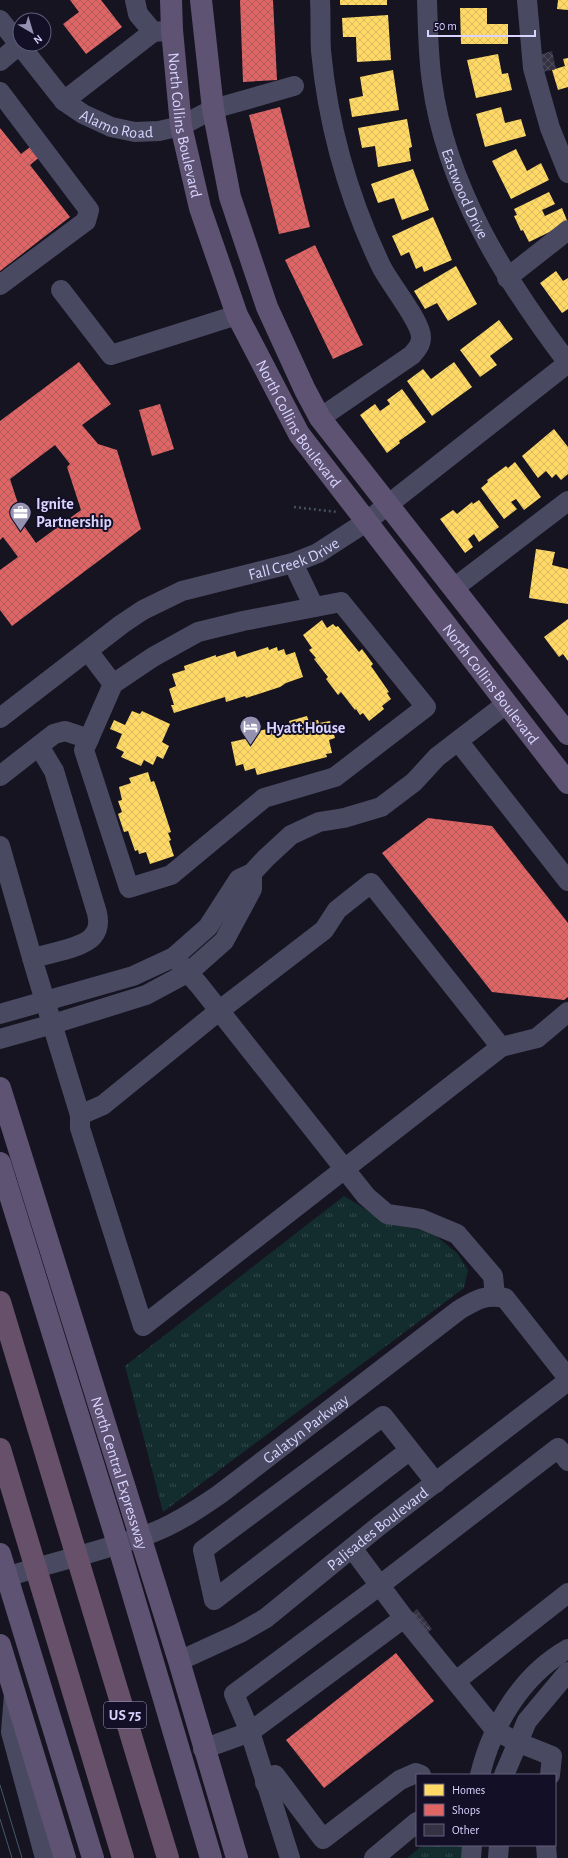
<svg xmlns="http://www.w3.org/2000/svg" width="568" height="1858" font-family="'Alegreya Sans',sans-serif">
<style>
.grass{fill:url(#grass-tufts)}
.homes{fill:url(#homes-cross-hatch)}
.shops{fill:url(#shops-cross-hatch);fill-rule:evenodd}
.building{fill:url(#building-cross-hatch)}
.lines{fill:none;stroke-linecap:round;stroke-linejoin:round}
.path{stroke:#44505f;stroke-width:2.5;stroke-dasharray:2 3;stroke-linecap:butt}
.minor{stroke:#4a4962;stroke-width:20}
.major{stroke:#5e5373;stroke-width:22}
.highway{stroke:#67516a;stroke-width:22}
.tram{stroke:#43596b;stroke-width:1}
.labels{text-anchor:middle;stroke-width:4;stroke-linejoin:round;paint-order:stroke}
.shield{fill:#130f26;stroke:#9e99be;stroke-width:1}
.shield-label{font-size:15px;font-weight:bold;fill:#d9d4ff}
.street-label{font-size:16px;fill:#d9d4ff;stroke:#130f26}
.poi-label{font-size:16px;font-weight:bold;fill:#d9d4ff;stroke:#130f26;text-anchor:start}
</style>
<defs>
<pattern id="grass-tufts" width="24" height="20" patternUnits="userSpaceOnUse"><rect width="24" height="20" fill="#132c2d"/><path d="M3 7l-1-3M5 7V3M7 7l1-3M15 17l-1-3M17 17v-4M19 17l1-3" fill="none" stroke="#354a4c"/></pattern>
<pattern id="homes-cross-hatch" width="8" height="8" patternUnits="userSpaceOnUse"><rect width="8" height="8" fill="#ffd966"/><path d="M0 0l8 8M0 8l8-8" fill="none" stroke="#d9ba61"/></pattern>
<pattern id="shops-cross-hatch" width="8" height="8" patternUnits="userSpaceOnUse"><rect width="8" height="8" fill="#e06666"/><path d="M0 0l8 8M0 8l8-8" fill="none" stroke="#b05b5e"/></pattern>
<pattern id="building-cross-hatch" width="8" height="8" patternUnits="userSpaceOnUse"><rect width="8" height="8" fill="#343243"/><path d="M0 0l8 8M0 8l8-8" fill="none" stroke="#514f5f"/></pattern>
</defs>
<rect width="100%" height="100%" fill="#161421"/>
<path class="grass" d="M344 1196 390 1224 431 1232 457 1253 468 1270 464 1288 163 1512 125 1366Z
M423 1845H464V1858H407Z"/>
<path class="homes" d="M340 0H387V5H340Z
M558 0H568V10L557 9Z
M460 8H487V24H508V44H461Z
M388 15 391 60 357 62 356 37H343L342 18Z
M498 54 502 74 508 73 512 90 476 98 467 60Z
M568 58V87L558 90 552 70 565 66 563 59Z
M393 70 399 110 352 117 349 99 363 96 360 77Z
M501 107 505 123 521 119 526 136 485 147 476 114Z
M407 119 412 147 409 148 411 161 378 167 375 146 362 148 358 128Z
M516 149 527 171 541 163 549 180 511 199 492 161Z
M413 169 429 210 402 220 394 198 378 203 371 184Z
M549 192 555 204 542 210 545 216 562 208 568 223 529 242 523 230 521 231 514 216 517 215 514 209Z
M433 217 452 260 424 272 422 266 416 269 409 252 401 256 392 236Z
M456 266 477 304 448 321 437 303 425 309 414 291Z
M556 271 563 281 568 278V309L562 313 540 283Z
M499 320 513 339 490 356 497 365 480 377 460 350Z
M454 362 472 387 432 416 407 381 423 369 431 379Z
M402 389 426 422 399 441 400 443 387 453 360 415 375 404 380 411 390 404 387 400Z
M554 429 568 447V474L561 480 556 474 552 478 546 471 538 478 522 456Z
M515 462 541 497 524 510 516 499 511 502 517 509 504 519 481 488 488 482 487 480 506 466 508 468Z
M479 500 499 527 479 542 474 534 468 539 473 547 465 553 440 519 453 510 457 514 472 502 473 504Z
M536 549 555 552 552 565 568 569V604L529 598Z
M568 619V661L563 654 559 657 544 637Z
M322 620 327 628 333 624 336 627 338 626 359 652 362 649 373 664 371 666 389 692 387 693 391 699 382 706 384 709 369 721 363 713 360 715 356 709 355 710 341 692 338 695 326 679 328 677 314 659 316 658 309 650 312 648 303 635Z
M268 647 269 650 277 647 278 651 284 649 286 655 295 652 303 677 286 683 280 687 246 698 245 696 226 702 225 697 174 713 171 705H174L169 689 176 686 172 674 185 670 184 666 216 655V657L235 651 237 657Z
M132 711 140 714 142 711 170 724 162 742 169 746 163 759 157 756 153 765 144 760 141 766 121 757 124 752 116 748 122 734 110 729 114 720 125 725Z
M307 716 309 722 318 720 319 723 330 721 335 738 329 740 332 753 326 754 327 757 257 775 255 768 245 771 243 764 236 766 231 742 249 738 248 734 257 731 290 725 289 721Z
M148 772 151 782 154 781 157 789 171 832 168 833 171 840 169 841 174 856 150 864 146 852 139 854 138 850 135 851 128 831 124 832 118 814 122 812 118 801 122 800 119 787 131 783 129 778Z"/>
<path class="shops" d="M70 0H101L122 27 86 54 63 24 79 12Z
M240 0H273L277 80 243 82Z
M280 107 310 227 279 234 249 115Z
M0 128 21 154 34 144 42 155 30 165 70 217 0 271Z
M315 245 363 345 333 359 285 260Z
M79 362 111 404 82 425 98 444 117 450 141 529 12 626 0 610V570L18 557 3 537 0 540V421ZM55 445 70 464 67 467 81 510 36 543 22 523 24 522 10 479Z
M160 404 174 449 152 456 139 410Z
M428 818 492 826 568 923V997L564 1000 492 992 382 853Z
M396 1653 434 1701 324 1788 286 1740Z"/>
<path class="building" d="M552 51 556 69 543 72 539 55Z
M417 1609 432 1629 413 1644 399 1624Z"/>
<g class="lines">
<path class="path" d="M294 507 337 512"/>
<g class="minor">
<path d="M135 0 138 14 153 32 165 31"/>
<path d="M320 0C321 17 320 34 321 51 328 125 349 199 381 266 389 283 421 321 421 337 421 345 417 349 412 355L320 418"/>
<path id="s1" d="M427 0C428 27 428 55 432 82 446 187 505 280 568 363"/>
<path d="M527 0 533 68 550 128 568 173"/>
<path id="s2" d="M0 20 64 101 83 114 111 127 135 132 159 131 181 126 213 109 294 86"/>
<path d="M0 61 19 45"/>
<path d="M0 92 89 210 86 221 0 285"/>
<path d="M64 101 153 32"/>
<path d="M507 278 568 230"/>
<path d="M61 290 111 355 237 315"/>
<path d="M293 563 314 607"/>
<path d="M454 588 568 501"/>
<path d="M88 651 113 684 84 750 129 888 171 875 264 798 335 777 426 707 341 602 243 621 198 632 153 657 113 684"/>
<path id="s3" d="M0 718 122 624 143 610 182 591 293 563 318 553 366 522 568 363"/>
<path d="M458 741 568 881"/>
<path d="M0 776 54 734 65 731 89 739"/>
<path d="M0 846 35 968 80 1115"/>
<path d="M174 957 199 985 366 1196 387 1214 421 1219 457 1234 493 1276 495 1296"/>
<path d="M32 958C47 954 84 948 93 936 99 929 99 922 97 913L54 771 39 746"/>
<path d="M0 1014 133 976 174 957 208 927 239 879 252 873 266 858 291 835 319 822 344 818 381 807 414 782 437 757 506 704"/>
<path d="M0 1039 53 1024 146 995 189 972 224 941 252 889V873"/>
<path d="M501 1047 371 883 337 910 324 930 220 1010 103 1105 80 1115V1128L143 1326 501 1047 537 1038 568 1012"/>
<path d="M410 1450 214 1600 203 1550 383 1416 436 1483"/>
<path d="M352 1548 404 1618 496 1731 517 1742 552 1756 550 1775"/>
<path id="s4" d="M0 1579C49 1563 100 1552 149 1534 174 1525 197 1510 220 1494L459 1310C476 1300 484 1294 505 1298L568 1378"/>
<path d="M404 1618 250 1732 234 1694 379 1586 558 1448 568 1461"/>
<path id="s5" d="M179 1661 240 1633 266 1618 380 1525 568 1381"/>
<path d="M456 1681 568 1593"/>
<path d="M14 1694 11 1732 45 1858"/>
<path d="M203 1749 250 1732 290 1858"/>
<path d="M480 1775C492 1725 522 1675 568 1649"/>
<path d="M504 1775 527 1721 568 1672"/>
<path d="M265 1783 275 1775 323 1839 400 1780 416 1773 421 1775"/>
<path d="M546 1845 547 1858"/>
<path d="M374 1858 417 1822"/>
<path d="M471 1858 472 1845"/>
<path d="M498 1858 499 1845"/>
</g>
<g class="major">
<path id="s6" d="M171 0 172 30 181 126 200 208 237 315 299 434 568 783"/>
<path d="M201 0 213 109 230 197 267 307 305 390 320 418 568 734"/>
<path id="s7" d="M0 1088 179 1661 237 1858"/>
<path d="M0 1163 118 1544 211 1858"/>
<path d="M0 1554 93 1858"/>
<path d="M0 1645 65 1858"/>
</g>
<path class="highway" d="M0 1302 168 1858
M0 1449 123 1858"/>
<path class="tram" d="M0 1785 22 1858
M0 1819 12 1858"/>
</g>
<defs>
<symbol id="office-pin" viewBox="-11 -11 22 30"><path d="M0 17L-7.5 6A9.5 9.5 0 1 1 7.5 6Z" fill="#9591b1" stroke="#130f26"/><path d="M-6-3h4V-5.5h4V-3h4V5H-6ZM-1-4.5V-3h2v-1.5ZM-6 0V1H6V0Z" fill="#fff"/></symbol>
<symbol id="hotel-pin" viewBox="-11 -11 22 30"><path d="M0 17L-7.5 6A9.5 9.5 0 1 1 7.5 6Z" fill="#9591b1" stroke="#130f26"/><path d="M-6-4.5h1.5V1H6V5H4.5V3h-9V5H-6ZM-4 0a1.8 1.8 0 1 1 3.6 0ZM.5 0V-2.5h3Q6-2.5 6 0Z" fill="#fff"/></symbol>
</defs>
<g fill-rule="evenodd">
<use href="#office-pin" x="8" y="500" width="25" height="34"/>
<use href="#hotel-pin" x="238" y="714" width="25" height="34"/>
</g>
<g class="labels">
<rect class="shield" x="104" y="1702" width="42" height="26" rx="3"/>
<g class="shield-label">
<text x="125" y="1720">US 75</text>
</g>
<g class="street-label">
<text dy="6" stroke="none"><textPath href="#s2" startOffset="162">Alamo Road</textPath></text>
<text dy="6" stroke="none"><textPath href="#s6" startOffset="126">North Collins Boulevard</textPath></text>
<text dy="6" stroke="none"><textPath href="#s1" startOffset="199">Eastwood Drive</textPath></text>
<text dy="6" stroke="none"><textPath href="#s6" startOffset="449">North Collins Boulevard</textPath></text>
<text dy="6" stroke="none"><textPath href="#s3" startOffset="339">Fall Creek Drive</textPath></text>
<text dy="6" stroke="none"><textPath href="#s6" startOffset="773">North Collins Boulevard</textPath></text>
<text dy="6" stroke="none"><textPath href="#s4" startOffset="345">Galatyn Parkway</textPath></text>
<text dy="6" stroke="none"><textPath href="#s7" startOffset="403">North Central Expressway</textPath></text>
<text dy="6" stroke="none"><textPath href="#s5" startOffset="240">Palisades Boulevard</textPath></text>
</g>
<g class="poi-label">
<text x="36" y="509">Ignite<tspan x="36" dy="18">Partnership</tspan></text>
<text x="266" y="733">Hyatt House</text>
</g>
</g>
<rect x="416" y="1774" width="140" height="72" fill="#130f26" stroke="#625e7d"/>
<rect x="424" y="1784" width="20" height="12" fill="#ffd966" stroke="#625e7d"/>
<text x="452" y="1794" font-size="12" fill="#d9d4ff">Homes</text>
<rect x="424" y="1804" width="20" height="12" fill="#e06666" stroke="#625e7d"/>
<text x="452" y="1814" font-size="12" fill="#d9d4ff">Shops</text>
<rect x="424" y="1824" width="20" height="12" fill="#343243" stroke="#625e7d"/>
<text x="452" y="1834" font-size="12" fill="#d9d4ff">Other</text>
<g transform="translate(32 32) rotate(142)"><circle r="19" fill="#130f26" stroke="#625e7d"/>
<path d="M0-3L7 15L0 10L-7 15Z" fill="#9591b1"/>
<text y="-6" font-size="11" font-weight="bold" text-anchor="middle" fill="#d9d4ff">N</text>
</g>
<path d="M428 30v6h107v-6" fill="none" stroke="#d9d4ff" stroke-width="2"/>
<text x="434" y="30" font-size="12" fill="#d9d4ff" stroke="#130f26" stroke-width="3" paint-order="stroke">50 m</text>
</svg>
